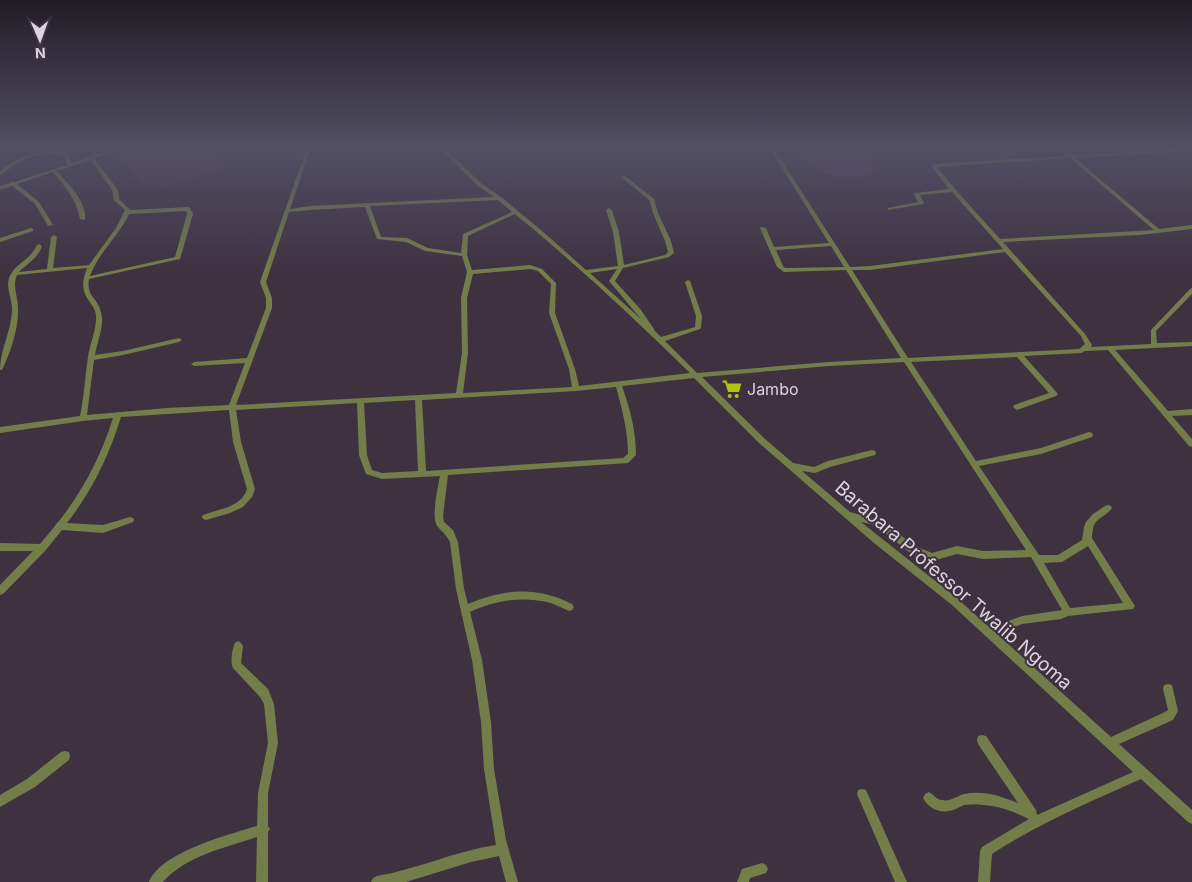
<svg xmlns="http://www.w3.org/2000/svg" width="1192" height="882" font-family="Inter,sans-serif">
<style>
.built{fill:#4a394d}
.green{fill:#56385c}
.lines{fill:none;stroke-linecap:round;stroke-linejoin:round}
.street{fill:#737d49;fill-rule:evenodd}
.labels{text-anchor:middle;stroke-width:4;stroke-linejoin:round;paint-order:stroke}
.poi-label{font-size:16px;fill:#dbd3dd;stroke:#3e3241;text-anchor:start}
.near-street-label{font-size:19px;fill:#dbd3dd;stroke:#3e3241}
</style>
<rect width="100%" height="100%" fill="#3e3241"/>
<path class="built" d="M123 147H201L224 169 165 188 145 187 113 150Z"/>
<path class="green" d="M850 147H910L875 151C872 159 876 168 871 175 841 178 820 180 802 152Z"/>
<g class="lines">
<path class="street" d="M88 147H93L97 154 106 151V147H110V153L94 158 118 190 119 199 130 210 188 207 190 208 193 214 180 259 89 279C86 297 98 298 101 312 105 325 97 342 95 355L123 351 179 338 182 340 179 342 123 355 94 360 87 415 167 408 229 405 245 363 194 366 191 364 194 362 247 358 266 308V298L260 282 307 147H311L290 209 310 206 494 197 478 186 439 147H444L482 184 501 197 541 230 586 270 618 266 613 232 606 210 609 208 612 210 619 232 624 265 665 255 668 252 665 241 653 213 649 200 621 177 625 176 654 199 658 213 671 241 674 253 669 257 623 268 615 281 641 310 654 329V330L661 337 695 327 696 316 685 282 688 280 690 281 702 316 701 328 700 329 665 341 697 373 829 362 901 358 846 270 784 272 777 267 760 228 761 227 766 228 774 247 829 243 769 147H773L850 267 870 266 1003 249 952 192 920 195 924 203 923 204 888 210V208L918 202 914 194 915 193 949 189 932 167V165L945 163 1066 156 1057 147H1062L1072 155 1192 149V151L1075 158 1159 229 1192 225V229L1140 235 1003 242 1085 334 1092 345 1091 347 1151 344V330L1190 289 1192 288V294L1156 331 1157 343 1192 342V346L1115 350 1168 411 1192 409V415L1172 416 1192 439V447L1189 446 1108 350 1085 351 1081 353 1024 356 1058 394 1056 396 1017 410 1013 407 1014 405 1049 393 1017 357 911 362 976 461 1041 448 1089 432 1092 433 1093 435 1092 437 1041 454 979 466 1039 555H1058L1082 540 1084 527 1086 522 1093 514 1105 506 1108 505 1111 506 1112 508C1101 522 1093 515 1092 538L1133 603 1135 606 1133 609 1068 616 1061 619 1022 624 997 634 1111 737 1165 712 1168 710 1163 689 1164 685 1168 684 1172 685 1178 711 1173 720 1119 744 1192 810V824L1188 822 1141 779C1090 802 1039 823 992 854L990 882H978L980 851 982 847 1029 819C1014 812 1000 806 984 805 978 804 971 804 964 805 959 807 955 810 949 811 939 813 928 808 923 798L925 794 929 792C934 795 937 800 942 800 950 802 957 796 964 794 983 790 1001 796 1018 803L978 744 977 740 978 736 982 735 986 736 1036 810 1037 815 1133 772 952 605 874 543 759 443 694 378 622 386C630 409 636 431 636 455L628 463 448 475 443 516 444 522 453 530 458 542 464 589 468 604C505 589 536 586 572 604L574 607 572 610 569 611C562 608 555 604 547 602 522 596 493 601 470 612L482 660 491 722 494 769 506 840 518 882H506L499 856 471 862 406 882H371L373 878 377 876C418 869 455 851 496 845L484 769 481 722 472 660 456 589 450 542C446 534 442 532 437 526 431 517 438 487 440 476L382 479 366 474 359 455 357 403 236 410 241 442 255 489 252 497 243 507 230 513 206 520 203 519 202 517 203 515C219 509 242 507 247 489L233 442 229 410 121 417C109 456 92 491 67 523L103 525 130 517 133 518 134 520 133 522 103 533 62 530 45 551 3 594 0 595V585L33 551H0V543L40 544 55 526 56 524 59 521C84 489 101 456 113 418L83 421 0 433V427L80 416C84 397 85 377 88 357 90 343 97 329 96 315 95 309 92 305 89 301 81 290 82 281 87 268L17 275C12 287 18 296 18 307 19 328 11 351 2 370H0C0 349 12 330 12 309 12 297 4 285 11 274 18 262 30 260 37 245L39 244 42 246C38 258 28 263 19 272L47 269 51 237 54 235 57 237 53 268 89 265 116 228 125 210 114 200 112 190 91 160 57 171C68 184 87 201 85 220L80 219C77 200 65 187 53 172L17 184 39 202 53 225 48 226 35 204 12 186 0 190V186L10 183V182H14L67 165 65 155C48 153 31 154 17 163 11 167 6 172 0 175V171C20 154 43 149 69 153L71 163 90 157 93 154ZM1070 158 1154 230 1000 239 955 189 937 167ZM498 200 512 212 463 234 461 253 428 248 407 238 381 237 370 206ZM365 207 377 239 406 242 425 251 462 256 467 272 461 298 462 353 456 393 236 405 272 308V298L266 282 289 212 310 210ZM186 211 187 214 175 257 90 276C98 253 119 236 129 214ZM515 214C576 264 634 318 690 373L579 386 575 369 555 313 556 283 542 269 530 265 472 270 467 255 468 236ZM831 246 844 267 785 268 783 266 776 250ZM1005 252 1081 336 1085 344 1079 349 908 358 852 270H870ZM530 269 538 271 551 284 549 313 569 369 572 387 463 393 468 353 467 298 473 274ZM617 269 609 281 641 319 590 273ZM904 362 1026 550 983 551 957 546 932 553 915 546 880 520 850 512 802 471 815 473 830 467 875 455 876 453 875 451 872 450 828 461 814 467 793 463 765 439 702 377 829 366ZM616 387C622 409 628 431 628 454L623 458 426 471 422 400 576 391ZM415 400 418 471 382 473 372 470 367 455 364 403ZM861 522 875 525 909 552 932 561 957 554 983 559 1031 557 1062 610 1022 616 990 628 958 599ZM1088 546 1123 603 1070 608 1044 563 1062 562Z
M31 228 33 229V231L0 242V238Z
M238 641 241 643 243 646 241 663 268 689 274 704 278 743 268 793V826L270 829 268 832V882H256L257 837C225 848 186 856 163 882H149C161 852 228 835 257 826L258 793 268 743 264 704 260 697 233 668C230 662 232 649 235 643Z
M65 751 69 752 70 756 69 760 35 787 0 807V795L27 779 61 752Z
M862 789 866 790 907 882H895L857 794 858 790Z
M762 863 766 865 768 869 766 873 750 878 749 882H737L742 869Z"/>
</g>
<linearGradient id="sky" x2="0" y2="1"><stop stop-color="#221c24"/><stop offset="0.54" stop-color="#524f65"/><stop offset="1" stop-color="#524f65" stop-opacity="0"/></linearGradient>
<rect width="1192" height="271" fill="url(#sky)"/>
<defs>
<symbol id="supermarket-bare" viewBox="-9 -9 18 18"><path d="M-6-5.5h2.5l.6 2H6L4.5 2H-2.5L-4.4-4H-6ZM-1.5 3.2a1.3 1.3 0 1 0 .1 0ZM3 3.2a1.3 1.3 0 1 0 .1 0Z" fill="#afc508" stroke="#3e3241" stroke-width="2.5" paint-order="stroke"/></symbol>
</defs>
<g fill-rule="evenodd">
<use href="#supermarket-bare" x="718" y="375" width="28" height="28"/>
</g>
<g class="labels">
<g class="poi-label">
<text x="747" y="395">Jambo</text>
</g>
<g class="near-street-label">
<text transform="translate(954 585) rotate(41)" y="7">Barabara Professor Twalib Ngoma</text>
</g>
</g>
<g transform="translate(40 40) rotate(178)" stroke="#3e3241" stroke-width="4" paint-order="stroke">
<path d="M0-4L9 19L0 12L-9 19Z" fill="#dbd3dd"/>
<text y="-8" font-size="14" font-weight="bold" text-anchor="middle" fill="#dbd3dd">N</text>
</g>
</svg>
